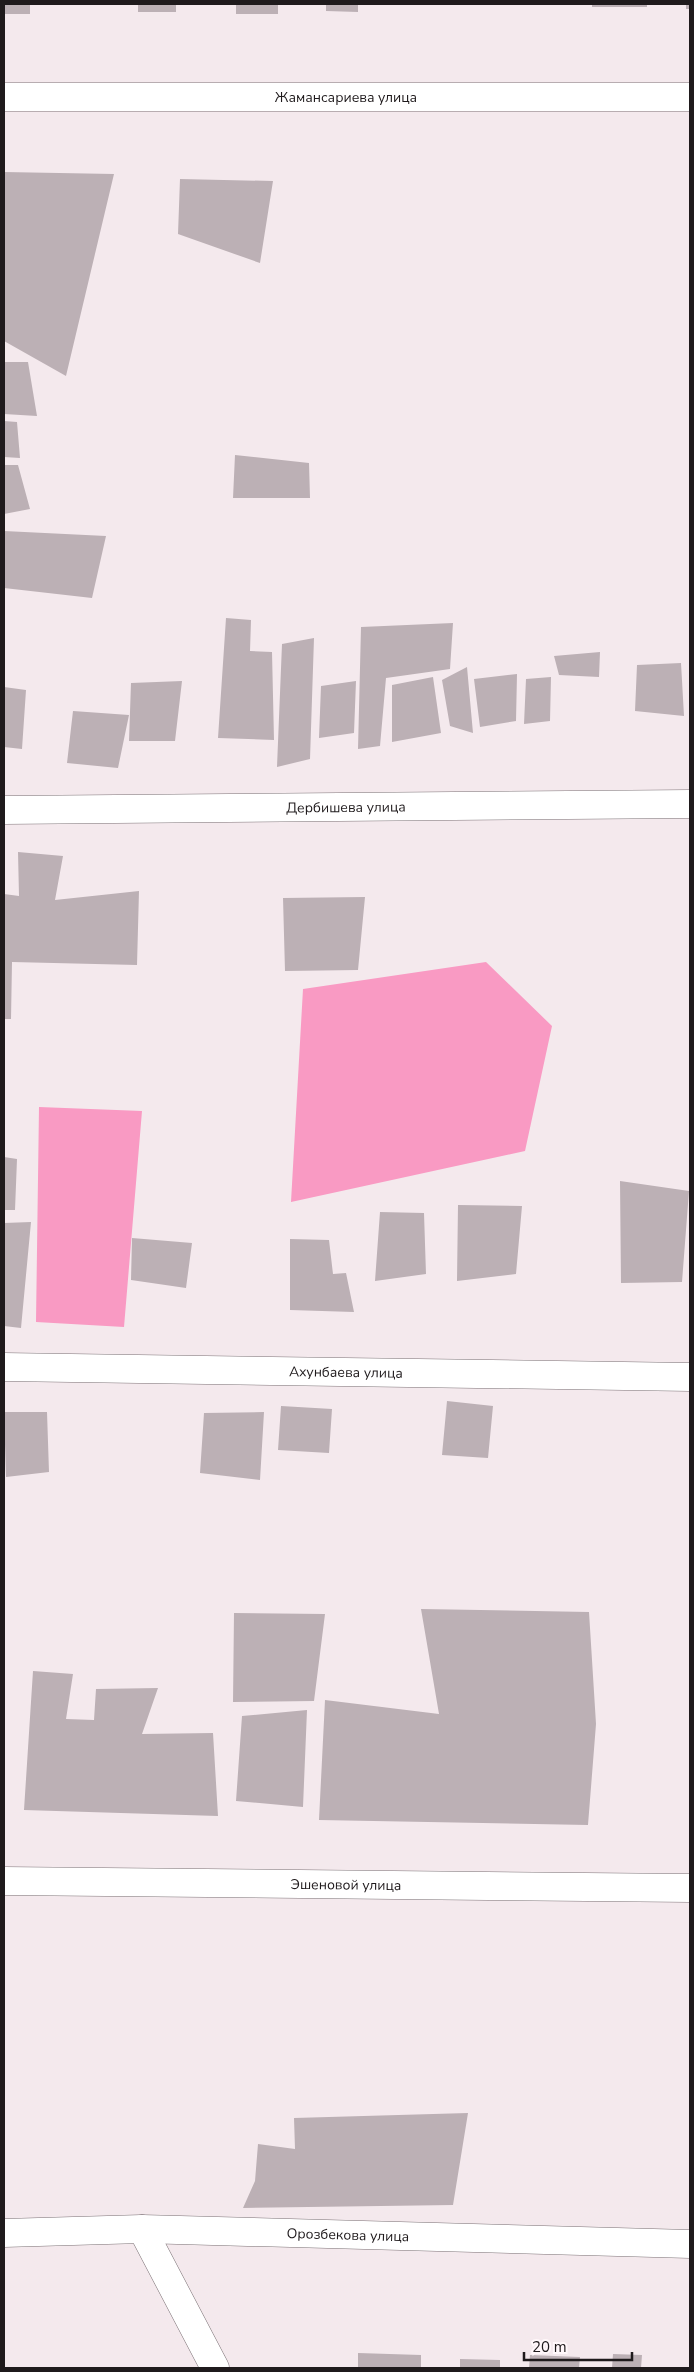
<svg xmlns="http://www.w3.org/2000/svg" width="694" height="2372" font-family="'Nunito Sans',sans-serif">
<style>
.green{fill:#f99ac3}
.building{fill:#bcb0b5}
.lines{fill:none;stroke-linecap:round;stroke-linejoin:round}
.minor-casing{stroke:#7c7276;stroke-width:29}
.tertiary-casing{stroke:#7c7276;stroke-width:29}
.minor{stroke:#fff;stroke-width:28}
.tertiary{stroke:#fff;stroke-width:28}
.labels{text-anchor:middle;stroke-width:4.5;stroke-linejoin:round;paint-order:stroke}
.street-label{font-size:14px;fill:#1f1a1c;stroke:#fff7fa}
</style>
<rect width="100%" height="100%" fill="#f4e9ed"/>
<path class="green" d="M486 962 552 1026 525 1151 291 1202 303 989Z
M39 1107 142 1111 124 1327 36 1322Z"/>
<path class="building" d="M4 4H30V14H4Z
M138 4H176V12H138Z
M236 4H278V14H236Z
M326 4H358V12L326 11Z
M592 4H647V7H592Z
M686 4H690V9H686Z
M4 172 114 174 66 376 4 341Z
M180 179 273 181 260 263 178 234Z
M4 362H28L37 416 4 414Z
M4 421 17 422 20 458 4 457Z
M235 455 309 463 310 498H233Z
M4 465H18L30 509 4 514Z
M4 531 106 536 92 598 4 588Z
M226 618 251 620 250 651 272 652 274 740 218 738Z
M453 623 450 669 386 678 380 746 358 749 361 627Z
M314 638 310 759 277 767 282 644Z
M600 652 599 677 559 675 554 656Z
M681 663 684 716 635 711 637 665Z
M467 667 473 733 450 726 442 680Z
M517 674 516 721 480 727 474 679Z
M433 677 441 733 392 742V685Z
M551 677 550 721 524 724 526 679Z
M182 681 175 741H129L131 683Z
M356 681 354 733 319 738 321 686Z
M4 687 26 690 22 749 4 747Z
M73 711 129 715 118 768 67 763Z
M18 852 63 856 55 900 139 891 137 965 12 962 11 1019H4V894L19 896Z
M365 897 358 970 285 971 283 898Z
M4 1157 17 1159 15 1210H4Z
M620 1181 689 1191 682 1282 621 1283Z
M458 1205 522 1206 516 1274 457 1281Z
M380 1212 424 1213 426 1274 375 1281Z
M31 1222 21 1328 4 1326V1223Z
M132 1238 192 1243 186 1288 131 1280Z
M290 1239 329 1240 333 1274 346 1273 354 1312 290 1310Z
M447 1401 493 1406 488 1458 442 1455Z
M281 1406 332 1409 329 1453 278 1450Z
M4 1412H47L49 1472 6 1477Z
M264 1412 260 1480 200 1473 204 1413Z
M421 1609 589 1612 596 1724 588 1825 319 1820 325 1700 439 1714Z
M234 1613 325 1614 314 1701 233 1702Z
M33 1671 73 1674 66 1719 94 1720 96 1689 158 1688 142 1734 213 1733 218 1816 24 1810Z
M307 1710 303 1807 236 1801 242 1716Z
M468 2113 453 2205 243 2208 255 2181 258 2144 295 2149 294 2118Z
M358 2353 421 2355V2368H358Z
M613 2354 642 2355 641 2368H612Z
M530 2355 580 2357 579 2368H529Z
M460 2359 500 2360V2368H460Z"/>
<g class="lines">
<defs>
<g id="minor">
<path id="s1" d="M4 810 690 804"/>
<path id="s2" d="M4 1367 690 1377"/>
<path id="s3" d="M4 1881 690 1888"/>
<path d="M142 2229 215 2368"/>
<path id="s4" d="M4 2233 142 2229 690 2244"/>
</g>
<g id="tertiary">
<path id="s5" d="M4 97H690"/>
</g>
</defs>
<use href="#minor" class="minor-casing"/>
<use href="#tertiary" class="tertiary-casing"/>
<use href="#minor" class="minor"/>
<use href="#tertiary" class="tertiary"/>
</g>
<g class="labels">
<g class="street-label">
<text dy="5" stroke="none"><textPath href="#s5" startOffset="342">Жамансариева улица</textPath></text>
<text dy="5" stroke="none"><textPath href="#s1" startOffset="342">Дербишева улица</textPath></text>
<text dy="5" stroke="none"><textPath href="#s2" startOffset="342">Ахунбаева улица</textPath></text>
<text dy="5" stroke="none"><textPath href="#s3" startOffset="342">Эшеновой улица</textPath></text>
<text dy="5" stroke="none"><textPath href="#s4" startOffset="344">Орозбекова улица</textPath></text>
</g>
</g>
<rect width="694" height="2372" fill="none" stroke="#1f1a1c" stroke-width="10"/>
<path d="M524 2352v8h108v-8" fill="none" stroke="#1f1a1c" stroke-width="2.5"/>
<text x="532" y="2352" font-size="15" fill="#1f1a1c" stroke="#fff7fa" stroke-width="4" paint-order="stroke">20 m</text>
</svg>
